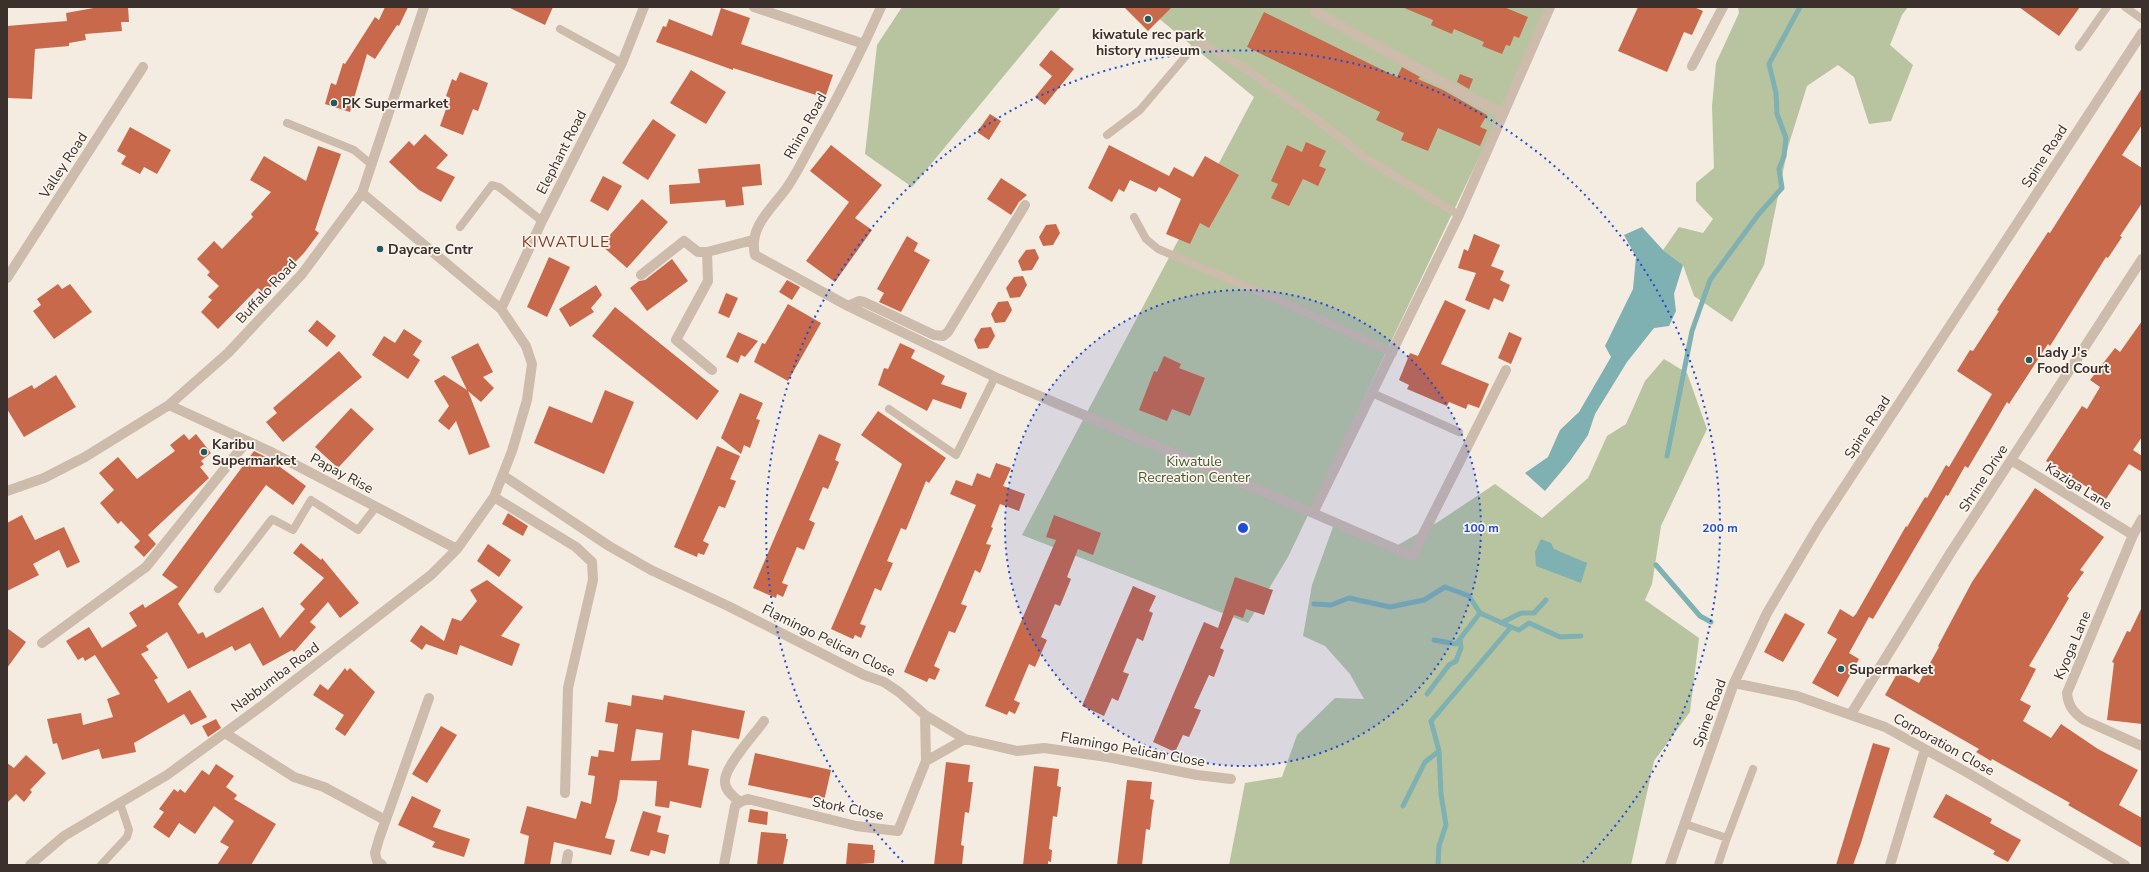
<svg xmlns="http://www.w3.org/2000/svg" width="2149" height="872" font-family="'Nunito Sans',sans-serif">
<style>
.green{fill:#b8c4a0}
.water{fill:#7fb0b2}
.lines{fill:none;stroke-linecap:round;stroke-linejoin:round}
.stream{stroke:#7fb0b2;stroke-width:5}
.building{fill:#c8694b;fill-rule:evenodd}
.lane{stroke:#cdbbac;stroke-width:8}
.street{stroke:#cdbbac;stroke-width:10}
.ring{fill:none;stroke:#1d4ed8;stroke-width:2;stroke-dasharray:2 4}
.poi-dot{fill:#1f5a5e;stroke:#fbf5ee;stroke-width:1.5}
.labels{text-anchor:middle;stroke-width:3.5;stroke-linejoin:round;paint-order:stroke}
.poi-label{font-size:14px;font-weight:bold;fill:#3b302b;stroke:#fbf5ee;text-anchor:start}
.street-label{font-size:14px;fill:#3b302b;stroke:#fbf5ee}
.park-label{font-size:14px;fill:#4a5a2e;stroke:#fbf5ee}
.quarter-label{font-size:16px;letter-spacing:1px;fill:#8c3b22;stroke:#fbf5ee}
.centre{fill:#1d4ed8;stroke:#fbf5ee;stroke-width:2}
.ring-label{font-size:12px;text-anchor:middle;font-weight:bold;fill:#1d4ed8;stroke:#fbf5ee;stroke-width:3.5;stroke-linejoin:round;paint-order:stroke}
</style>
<rect width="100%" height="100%" fill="#f4ebe1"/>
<path class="green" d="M902 7 1060 8 912 187 865 154 877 45Z
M1145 7H1551L1288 557 1248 623 1022 535 1254 97Z
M1738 7H1908L1902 15 1890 45 1913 65 1891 121 1869 124 1854 77 1838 65 1807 86 1788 147 1764 265 1732 322 1694 296 1683 265 1663 250 1679 227 1703 233 1713 219 1696 201V183L1714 168 1712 106 1716 63 1739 13Z
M1664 359 1687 373 1707 429 1661 526 1652 584 1645 600 1699 638 1690 712 1654 761 1631 865H1229L1245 783 1282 777 1297 735 1335 698 1364 699 1350 674 1325 646 1303 636 1312 585 1334 524 1398 545 1438 522 1495 484 1542 518 1588 478 1607 436 1626 424 1645 381Z"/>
<path class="water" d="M1642 227 1663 250 1683 265 1674 294 1676 311 1669 326 1654 328 1627 362 1595 414 1588 435 1570 461 1545 491 1525 473 1548 457 1560 430 1579 412 1611 357 1605 346 1633 289 1636 257 1624 235Z
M1541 539 1551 543 1554 549 1587 563 1581 583 1536 566 1535 552Z"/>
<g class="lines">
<path class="stream" d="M1667 456 1692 331 1710 280 1758 215 1782 188 1779 169 1784 156 1786 138 1777 114 1776 93 1769 64 1800 7
M1656 565 1700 616 1711 622
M1314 604 1331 605 1349 598 1390 607 1424 600 1445 587 1469 596 1480 613
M1501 623 1521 613H1534L1546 600
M1434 640 1456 644 1480 613 1511 627
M1427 694 1449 665 1456 661 1461 648 1460 639
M1403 806 1425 762 1439 751
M1438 865 1439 846 1446 825 1441 794 1439 751 1431 721 1511 627 1519 630 1529 623 1560 637 1581 636"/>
</g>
<path class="building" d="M99 7H128L129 22H121L122 31 85 34 86 40 69 43V46L35 49 32 99 7 98V26L67 21 66 13Z
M385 7H408L399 26 397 25 375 59 367 54 350 112 325 104 331 83 336 85 343 63 345 64 375 17 379 20Z
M508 7H553L545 25Z
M1124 7H1172L1148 31Z
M1402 7H1504L1528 17 1519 38 1514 36 1510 46 1506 45 1502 54 1482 46 1484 42 1454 29 1452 34 1431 25 1433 20Z
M1638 7H1694L1703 11 1692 35 1684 32 1667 72 1618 51Z
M2019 7H2080L2059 36Z
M721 8 750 18 741 44 833 75 825 98 733 68V70L656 42 663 26 666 27 669 19 712 36Z
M1264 12 1397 77 1402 67 1420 77 1418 79 1443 90 1487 115 1480 127 1487 130 1480 146 1438 128 1428 151 1401 140 1404 133 1376 120 1380 112 1247 47Z
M1051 50 1074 69 1045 105 1035 97 1052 76 1039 65Z
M691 70 726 92 706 124 670 103Z
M460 72 488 83 478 111 473 109 463 135 440 126 450 98 446 96 452 79 456 81Z
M1460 74 1473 79 1469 89 1457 82Z
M2142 88V125L2122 155 2142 168V203L2120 236 2122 237 2108 258 2106 257 2050 346 2048 344 2009 404 2007 402 1968 468 1965 466 1948 496 1946 495 1873 619 1869 617 1849 653 1859 659 1838 697 1812 683 1837 639 1827 633 1840 609 1853 617 1856 614 1906 526 1907 527 1925 497 1927 498 1946 465 1949 467 1992 394 1957 371 1970 350 1973 351 1999 311 1997 310 2048 232 2050 233Z
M990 114 1001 121 989 140 977 132Z
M653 119 676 135 648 180 622 163Z
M130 127 171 150 157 174 144 167 140 174 121 164 126 156 117 151Z
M425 134 448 155 436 168 455 177 441 202 419 190 389 162 409 141 414 146Z
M1306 142 1326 151 1319 166 1326 169 1318 186 1303 179 1289 206 1271 198 1278 184 1271 181 1287 145 1302 152Z
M831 145 882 185 855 218 872 230 835 282 806 261 849 202 810 171Z
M1109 145 1169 176 1174 167 1193 177 1205 156 1239 175 1209 228 1200 223 1190 244 1166 234 1181 199 1159 187 1156 192 1130 180 1124 192 1119 189 1112 202 1088 188Z
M318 146 341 154 315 230 319 233 304 253 264 294 258 288 218 329 201 312 212 300 208 297 219 286 207 275 210 272 197 259 214 241 222 249 253 217 251 214 271 192 250 180 264 156 306 181Z
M760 164 762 185 742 187 744 205 726 207 725 200 670 204 669 185 700 183 698 169Z
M603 176 622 186 608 211 590 201Z
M1001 178 1027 195 1019 202 1011 215 987 199Z
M642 199 668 222 627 268 601 245Z
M1056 224 1060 233 1053 245 1043 246 1039 237 1046 225Z
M1474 234 1500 245 1491 266 1504 271 1500 280 1510 285 1503 302 1494 298 1489 310 1465 300 1476 273 1458 268 1464 249 1468 251Z
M907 236 918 243 914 251 930 260 901 312 879 302 884 293 877 289Z
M1035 249 1039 258 1032 270 1022 271 1018 261 1026 250Z
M549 257 570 267 547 317 527 307Z
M672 259 688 281 647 311 630 288 639 281 645 280Z
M1023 276 1027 285 1020 297 1010 298 1006 288 1014 277Z
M787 280 800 287 792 300 779 292Z
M58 284 62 289 70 284 92 312 54 339 33 311 41 305 37 299Z
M596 285 602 295 591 308 594 312 570 327 559 309Z
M726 293 738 298 729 318 718 313Z
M1445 300 1466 310 1441 364 1489 384 1479 408 1468 404 1466 409 1449 402 1447 406 1407 389 1409 385 1399 380 1410 353 1418 356Z
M1008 301 1012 310 1005 322 995 323 991 314 998 302Z
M788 304 821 323 788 381 754 362 762 343 765 344Z
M615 307 719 391 697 420 592 336Z
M317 320 336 336 327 347 308 331Z
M2142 321V437L2133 450 2142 456V472L2129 464 2106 499 2046 461 2082 406 2087 409 2100 387 2090 380 2115 348 2120 352Z
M991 327 995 336 988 348 978 349 974 340 981 328Z
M404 329 422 341 413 355 420 360 408 379 372 355 384 336 395 343Z
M738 332 758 341 745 357 741 355 738 363 726 357Z
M1509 332 1522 338 1511 364 1498 358Z
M478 343 493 372 483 377 494 388 481 402 468 391 490 447 469 455 456 421 449 430 438 421 449 406 434 381 444 375 467 390 451 357Z
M900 343 915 350 911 358 945 376 941 384 967 393 961 409 933 399 927 411 878 385 884 368 888 369Z
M339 351 362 377 283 442 266 422 277 413 273 408Z
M1164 356 1181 364 1179 368 1205 378 1190 416 1172 409 1167 421 1139 410 1154 371 1157 372Z
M56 375 76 407 24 437 7 409V399L32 385 34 389Z
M605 390 634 402 604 474 534 443 549 406 592 423Z
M740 393 763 403 756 419 760 420 750 448 744 445 741 454 721 438Z
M351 408 374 429 338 468 315 447Z
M878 411 946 458 929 483 926 481 906 530 901 528 887 561 893 563 881 591 875 588 860 624 866 626 861 638 855 635 853 639 831 629 902 464 861 435Z
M184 434 189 440 196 434 211 453 201 461 204 464 200 467 209 478 148 535 156 544 144 557 134 547 140 541 121 521 118 524 100 503 114 490 99 473 118 457 137 479 175 451 170 445Z
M819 434 841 444 835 460 839 462 828 489 823 487 809 520 815 523 804 550 797 547 782 583 788 585 783 597 777 594 776 598 753 588Z
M717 446 740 456 730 479 736 481 725 508 719 506 703 541 709 544 704 555 698 553 697 557 674 547Z
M254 451 268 458 306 486 293 505 266 485 178 604 198 634 203 632 206 638 263 607 280 638 305 609 300 604 324 578 293 553 301 543 321 560 322 558 359 603 340 618 328 602 310 622 316 627 294 652 292 650 263 666 250 643 235 651 232 646 188 669 167 632 146 646 149 650 141 654 158 678 154 680 168 703 190 690 207 717 191 725 184 714 134 743 136 752 102 759 99 749 62 760 57 743 53 744 47 719 81 713 83 725 113 717 107 699 120 694 95 655 85 661 83 657 78 660 66 641 89 627 102 648 137 626 129 613 143 604 145 608 178 587 162 575Z
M996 463 1011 468 1003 486 1025 494 1019 511 1000 504 991 527 993 528 986 544 991 545 985 561 980 573 975 570 961 604 967 606 955 633 949 631 934 666 940 669 935 680 929 678 927 682 904 672 976 505 950 494 956 480 972 486 977 473 990 478Z
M2035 488 2104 537 2080 570 2084 572 2067 596 2069 598 2029 666 2036 669 2020 700 2031 706 2023 721 2051 738 2061 724 2098 749 2138 770 2119 805 2142 818V848L2068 805 2070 803 1992 759 1991 761 1976 752 1979 749 1885 695 1898 672 1919 683 1939 647 1938 646 1972 582Z
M508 513 528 526 523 536 502 524Z
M22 515 35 540 64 527 80 562 67 568 59 550 33 564 39 575 7 591V523Z
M1054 515 1101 533 1093 555 1078 549 1067 577 1071 579 1060 606 1055 604 1041 637 1047 640 1035 667 1029 664 1014 700 1020 703 1015 714 1009 711 1007 715 985 706 1056 540 1046 537Z
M488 544 511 560 499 577 477 561Z
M1235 577 1273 590 1264 615 1246 609 1243 618 1234 615 1220 648 1224 650 1214 677 1209 675 1194 708 1201 710 1194 726 1189 737 1183 735 1175 752 1153 742 1204 622 1218 628Z
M487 580 523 607 501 636 520 644 512 666 460 645 457 655 426 644 422 650 410 641 421 625 444 641 452 618 461 621 477 601 470 590Z
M1133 586 1156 596 1149 611 1153 613 1143 641 1137 638 1123 672 1129 674 1118 701 1112 698 1104 716 1082 706Z
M2142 607V724L2107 720 2114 663 2112 662 2127 631 2130 632Z
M1785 613 1805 624 1783 662 1764 652Z
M7 628 26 642 7 668Z
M345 668 347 671 350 668 375 692 345 736 335 729 344 715 313 695 320 684 328 690Z
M632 695 663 700 664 695 745 711 739 739 692 730 688 765 709 769 701 808 670 801 669 808 655 806 657 781 620 780 617 800 605 838 615 840 611 855 554 842 550 865H524L529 836 520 833 527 806 576 819 581 801 591 804 595 776 588 775 591 756 598 757 599 750 614 752 618 724 605 722 608 702 631 706ZM636 729 663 733 660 760 631 761Z
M216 719 221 728 208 737 202 726Z
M441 726 457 735 427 783 412 774Z
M1873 743 1890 748 1861 843 1853 865H1836Z
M755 753 831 770 824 801 748 785Z
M26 755 46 773 30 790 32 792 24 802 16 794 7 803V763L14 768Z
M946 762 970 765 968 782H973L969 813 965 812 961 845 964 846 962 865H934Z
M216 764 234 776 226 787 237 795 234 799 276 824 251 865H217L229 847 220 842 234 821 214 806 195 834 179 823 169 838 153 827 164 812 159 809 174 789 178 792 180 789 185 793 202 770 209 775Z
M1034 766 1059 769 1057 786 1061 787 1057 817 1053 816 1049 849 1052 850 1051 862 1048 861V865H1023Z
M1127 780 1152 782 1150 799 1154 800 1152 812 1150 830 1146 829 1142 865H1117Z
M1946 794 1992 819 1990 823 2021 840 2008 862 1993 854 1995 851 1933 817Z
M412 796 441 810 433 827 470 839 464 857 432 847 435 842 398 825Z
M750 809 768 812 767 825 748 822Z
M643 811 661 816 657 832 669 835 665 854 651 850 649 856 630 851Z
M761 832 786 834V839H788L783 865H757Z
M848 843 873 845V850H875L874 863 846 865Z"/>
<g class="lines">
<path class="lane" d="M2125 7 2142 19
M560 29 622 63
M2079 47 2107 7
M287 123 354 150 372 165
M1107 135 1140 110 1191 50 1197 46 1205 45 1243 67 1315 118 1367 159 1459 215
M1134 217 1146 239 1158 249 1285 303 1393 353
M460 227 492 185 499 187 542 221
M1372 393 1459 432
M889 409 956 455 995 377
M218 589 272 519 293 530 311 500 358 530 376 507
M1685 824 1727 838 1753 769
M101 865 127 837 129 830 120 803
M1718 865 1727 838"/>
<path class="street" d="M754 7 864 44
M881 7C861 52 839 96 815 138 806 154 798 171 788 186 773 208 748 226 755 255L848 306 995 377 1313 513 1459 215 1550 7
M1315 12 1477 101 1503 113
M1692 66 1723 7
M707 252 708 281 676 340 712 370
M641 275 684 241 698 252H707L753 240
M7 278 143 67
M848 306 859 301 864 302 934 335 943 336 948 332 1025 205
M501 309 542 221 622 63 644 7
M169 405 269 451 457 549
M2011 460 2133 535
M504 476 609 546 651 570 728 606 864 675 884 682 899 692 925 715 965 739 1017 751 1044 748 1107 757 1197 775 1231 779
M7 491 44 478 85 457 169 405 228 353 302 274 362 193 424 7
M494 497 576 547 592 562 593 580 568 688 565 793
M1313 513 1412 556 1506 370
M2142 519 2133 535 2067 693C2068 706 2074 713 2084 720L2142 746
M42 643 146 567 247 441
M1734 683 1797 696 1885 727 1968 773 2125 865
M1851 714 1951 552 2142 259
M225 733 294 777 324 787 385 820
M926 761 965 739
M740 802C734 797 725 791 725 782 723 768 755 734 764 721
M30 865 64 836 167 775 263 705 431 575 457 549 494 497 512 451 527 400 532 364 526 346 501 309 362 193
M382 865 377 861 375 853 379 839 429 698
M566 865 568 854
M724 865 735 806 740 802 748 799 856 826 898 831 926 761 925 715
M1670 865 1734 683 1767 613 1818 527 2142 33
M1890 865 1925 749"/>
</g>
<circle cx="1243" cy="528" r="238" fill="#1d4ed8" fill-opacity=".12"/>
<g class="ring">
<circle cx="1243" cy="528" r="238"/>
<path d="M903 862A477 477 0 1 1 1583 862"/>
</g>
<g class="poi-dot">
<circle cx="1148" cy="19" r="4"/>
<circle cx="334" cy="103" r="4"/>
<circle cx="380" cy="249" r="4"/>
<circle cx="2029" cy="360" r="4"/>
<circle cx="204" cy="452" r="4"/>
<circle cx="1841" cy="669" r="4"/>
</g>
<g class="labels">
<g class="poi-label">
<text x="1148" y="39" text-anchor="middle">kiwatule rec park<tspan x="1148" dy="16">history museum</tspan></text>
<text x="342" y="108">PK Supermarket</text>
<text x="388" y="254">Daycare Cntr</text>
<text x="2037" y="357">Lady J's<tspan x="2037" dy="16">Food Court</tspan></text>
<text x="212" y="449">Karibu<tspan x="212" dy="16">Supermarket</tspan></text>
<text x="1849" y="674">Supermarket</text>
</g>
<g class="street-label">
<text transform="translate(805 126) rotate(-61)" y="5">Rhino Road</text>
<text transform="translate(561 152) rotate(-63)" y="5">Elephant Road</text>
<text transform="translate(2044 156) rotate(-57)" y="5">Spine Road</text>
<text transform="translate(63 165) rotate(-57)" y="5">Valley Road</text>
<text transform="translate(266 291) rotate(-47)" y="5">Buffalo Road</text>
<text transform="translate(1867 427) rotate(-57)" y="5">Spine Road</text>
<text transform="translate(342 473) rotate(28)" y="5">Papay Rise</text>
<text transform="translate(1983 478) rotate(-57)" y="5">Shrine Drive</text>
<text transform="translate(2079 486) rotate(32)" y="5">Kaziga Lane</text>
<text transform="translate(829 640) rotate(26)" y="5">Flamingo Pelican Close</text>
<text transform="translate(2072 645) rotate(-67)" y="5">Kyoga Lane</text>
<text transform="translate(275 677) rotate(-37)" y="5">Nabbumba Road</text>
<text transform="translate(1709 713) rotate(-70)" y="5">Spine Road</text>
<text transform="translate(1944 744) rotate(29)" y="5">Corporation Close</text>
<text transform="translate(1133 749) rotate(10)" y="5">Flamingo Pelican Close</text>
<text transform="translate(848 808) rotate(11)" y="5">Stork Close</text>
</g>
<g class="park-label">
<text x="1194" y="466">Kiwatule<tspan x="1194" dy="16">Recreation Center</tspan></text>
</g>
<g class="quarter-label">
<text x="566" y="247">KIWATULE</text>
</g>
</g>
<circle cx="1243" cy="528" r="6" class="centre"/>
<g class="ring-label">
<text x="1481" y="532">100 m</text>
<text x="1720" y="532">200 m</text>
</g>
<rect width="2149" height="872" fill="none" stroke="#3b302b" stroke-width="16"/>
</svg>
